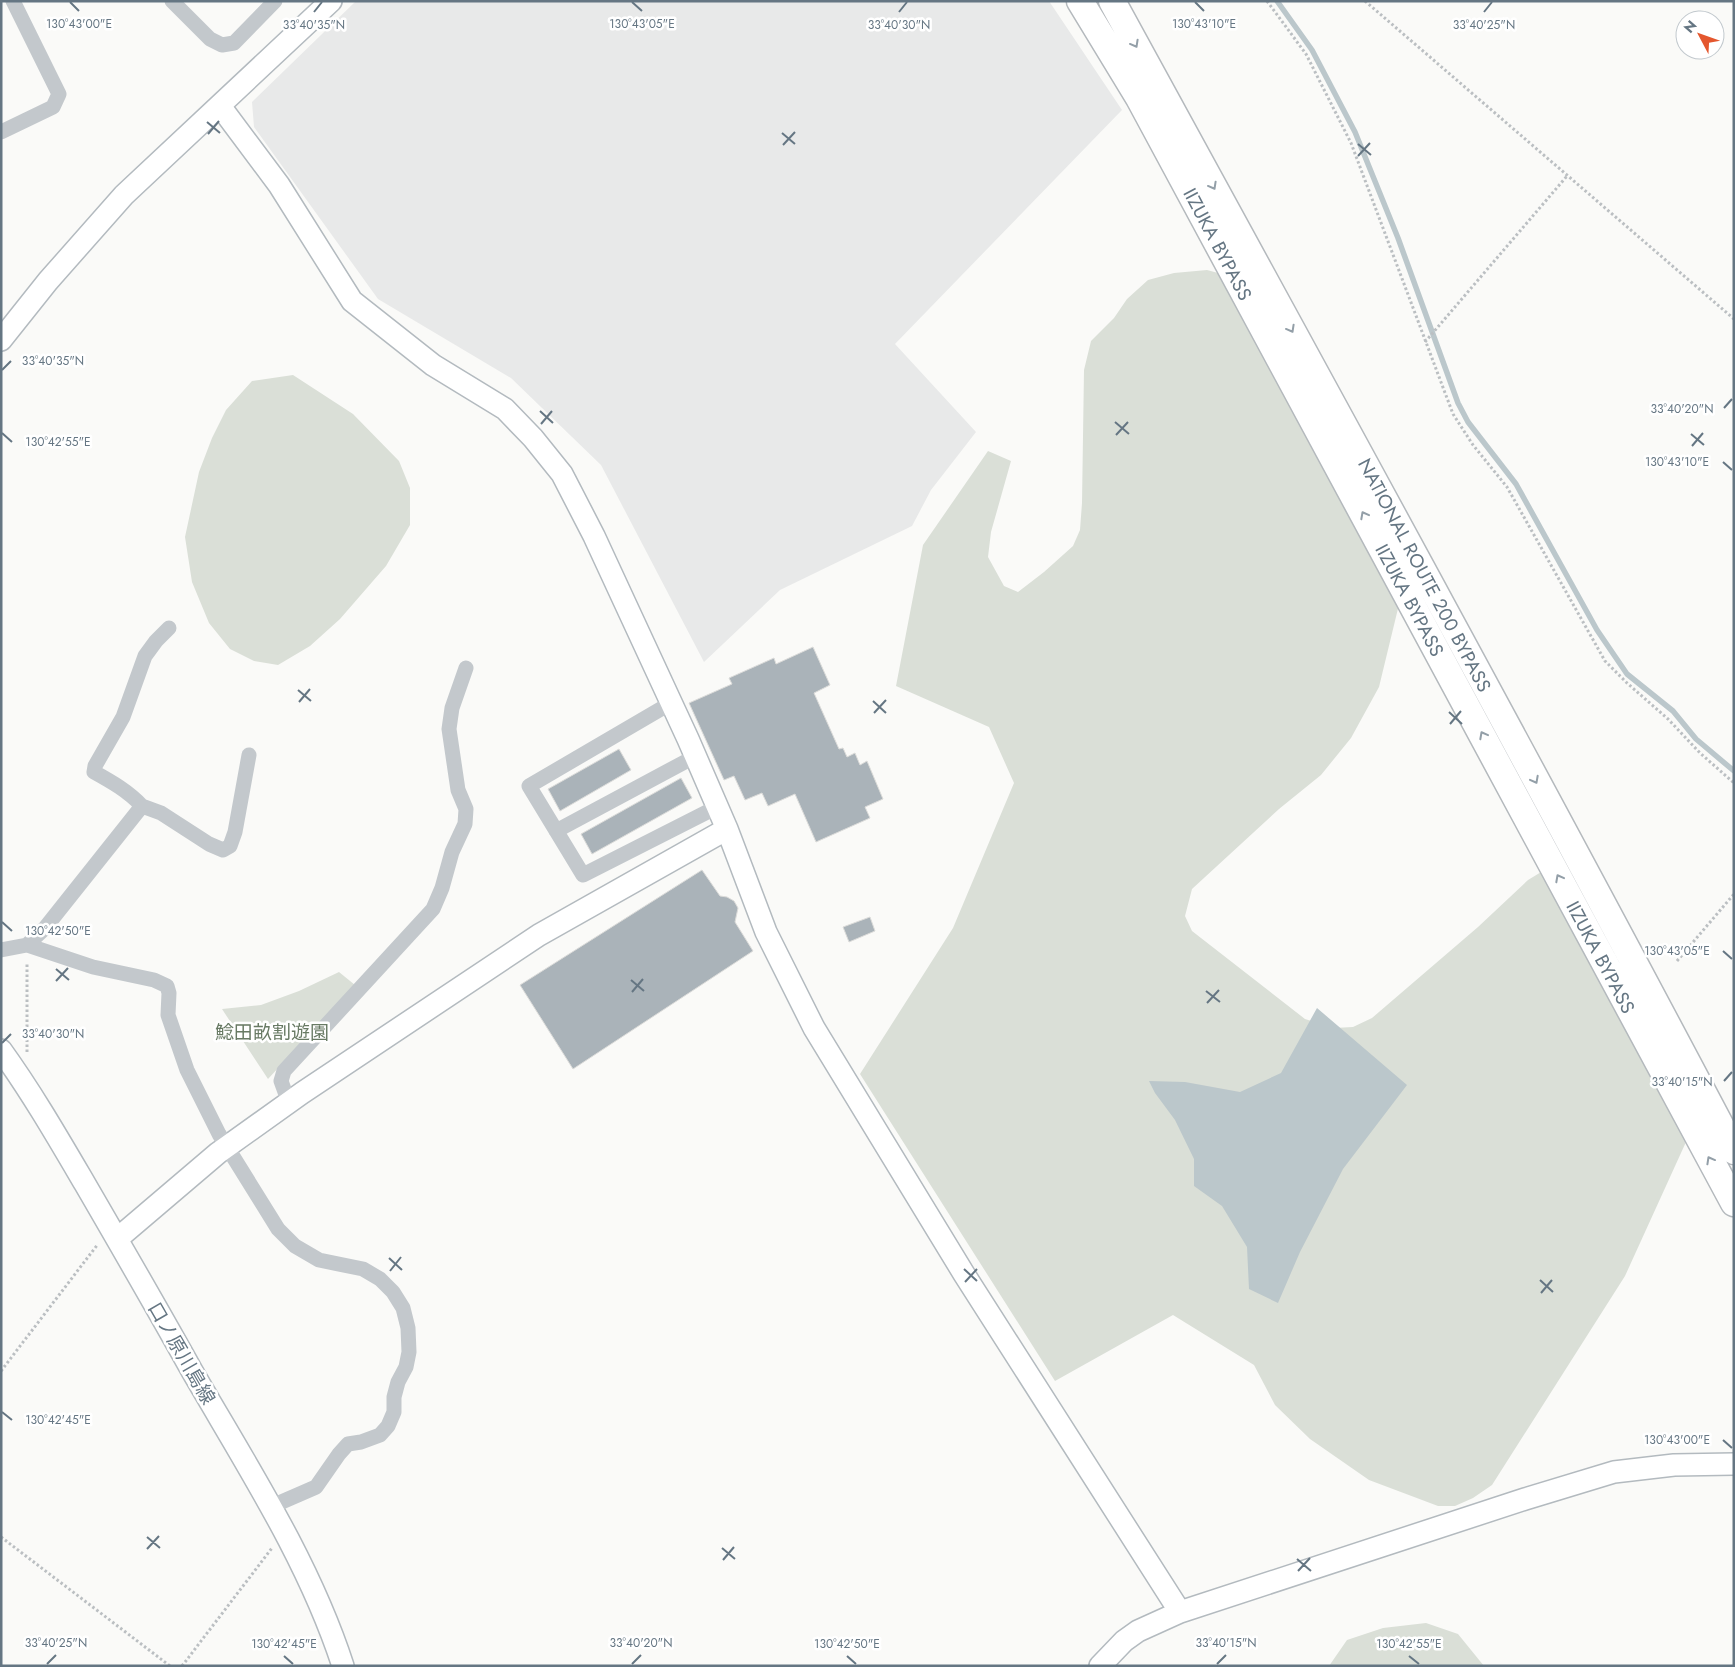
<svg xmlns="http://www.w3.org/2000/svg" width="1735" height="1667" font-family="Jost,'Noto Sans JP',sans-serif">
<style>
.built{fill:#e8e9e9}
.green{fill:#dadfd7}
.water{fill:#bbc7cb}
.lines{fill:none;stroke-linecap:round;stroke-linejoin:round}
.stream{stroke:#bbc7cb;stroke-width:5.5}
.building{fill:#aab3b9;stroke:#dcdcda}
.secondary-casing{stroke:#b3babf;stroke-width:24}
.highway-casing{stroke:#b4b9bd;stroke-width:29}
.path{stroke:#bbbfc2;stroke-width:3;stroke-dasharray:2.5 2.5;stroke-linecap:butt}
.street{stroke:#c3c8cc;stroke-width:15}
.secondary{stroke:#fff;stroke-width:21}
.highway{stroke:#fff;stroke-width:26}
.oneway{stroke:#939fa8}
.ticks{fill:none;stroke:#657683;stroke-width:2}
.labels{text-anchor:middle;stroke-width:5;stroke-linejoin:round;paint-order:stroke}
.street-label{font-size:19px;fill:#657683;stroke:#fff}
.park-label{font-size:19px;fill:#687a64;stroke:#fff}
.ticks-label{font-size:12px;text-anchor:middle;fill:#657683;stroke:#fff;stroke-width:5;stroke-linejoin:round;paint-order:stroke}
</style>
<rect width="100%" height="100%" fill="#fafaf8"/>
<path class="built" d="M356 1H1049L1122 110 895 344 976 432 931 490 912 526 780 590 704 662 601 465 511 378 378 299 254 127 252 102Z"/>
<path class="green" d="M1207 270 1240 279 1402 592 1379 687 1351 738 1321 775 1279 809 1192 889 1185 916 1192 931 1305 1019 1334 1028 1353 1027 1372 1018 1478 927 1528 880 1556 863 1691 1131 1625 1276 1492 1485 1473 1498 1455 1506H1438L1369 1480 1310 1439 1275 1405 1254 1365 1173 1315 1055 1381 860 1074 953 928 1014 783 989 727 896 686 923 545 988 451 1011 461 991 532 988 557 1004 586 1018 592 1044 572 1073 546 1080 530 1082 503 1084 370 1091 341 1114 318 1127 299 1148 280 1174 273Z
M293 375 353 414 399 461 410 488V525L386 566 340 619 310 646 278 665 254 661 230 649 209 623 192 582 185 537 199 472 212 438 226 410 252 381Z
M339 972 355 985 268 1079 222 1009 261 1005 299 991Z
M1426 1623 1458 1634 1484 1666H1329L1347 1640 1383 1628Z"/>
<path class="water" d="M1317 1008 1407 1085 1343 1169 1300 1252 1278 1303 1249 1289 1247 1247 1222 1206 1194 1186V1159L1175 1120 1155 1093 1149 1081 1185 1082 1240 1092 1281 1073Z"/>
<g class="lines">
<path class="stream" d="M1277 1 1312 50 1355 132 1398 238 1458 403 1468 422 1516 484 1597 630 1627 674 1673 711 1696 739 1734 771"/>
</g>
<path class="building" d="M813 647 830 685 814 693 839 749 843 748 847 757 855 753 860 765 867 761 883 799 865 807 870 818 816 842 795 794 768 806 762 793 745 800 734 776 724 780 689 703 732 684 729 678 774 658 776 664Z
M619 749 631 770 560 811 548 789Z
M681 778 692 798 592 854 581 834Z
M702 870 720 896 727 897 734 901 738 908 735 922 753 951 573 1069 520 985Z
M870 917 875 931 849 942 843 927Z"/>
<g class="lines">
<defs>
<path id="secondary" d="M220 106 279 185 352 301 433 365 505 409 533 438 562 474 594 536 688 739 727 829 766 932 814 1028 964 1274 1180 1612
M1 340 48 281 124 195 331 1
M1 1050C32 1093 58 1138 85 1184 121 1246 157 1308 192 1371 247 1466 309 1561 343 1666
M117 1239 218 1153 302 1093 539 935 727 829
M1100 1666 1124 1641 1138 1631 1180 1612 1525 1499 1614 1472 1674 1465 1734 1464"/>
<path id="highway" d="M1080 1 1139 98 1734 1203
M1112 1C1321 383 1531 766 1734 1151"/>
</defs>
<use href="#secondary" class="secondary-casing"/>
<use href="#highway" class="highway-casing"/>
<path class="path" d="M1267 1 1306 54 1351 143 1453 414 1473 445 1507 487 1605 661 1627 683 1668 719 1700 753 1734 783
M1365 1 1734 319
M1425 342 1567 176
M1677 961 1734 894
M27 1052V963
M1 1371 98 1244
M1 1537 170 1666
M182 1666 272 1548"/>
<path class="street" d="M172 1 210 39 222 45 234 43 275 1
M1 132 53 107 59 94 13 1
M671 703 529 786 583 875 717 807
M142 806 161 813 209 844 223 850 230 846 235 832 249 755
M556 831 696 756
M27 945 93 967 154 980 167 986 169 993 168 1015 187 1070 219 1134 278 1229 295 1246 319 1260 363 1269 380 1279 393 1292 403 1308 408 1328 409 1352 406 1367 398 1382 394 1397V1412L388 1426 380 1435 361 1442 348 1444 339 1454 316 1487 270 1507
M1 950 27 945 45 928 142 806C128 791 112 782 94 772L95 766 123 717 145 656 156 641 169 628
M289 1103 281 1081 284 1071 433 909 442 888 452 852 465 824 466 809 458 790 449 729 452 708 466 668"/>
<use href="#secondary" class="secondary"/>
<use href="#highway" class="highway"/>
</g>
<defs><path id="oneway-chevron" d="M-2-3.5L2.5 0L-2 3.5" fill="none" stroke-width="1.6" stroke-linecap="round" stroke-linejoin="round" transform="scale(1.25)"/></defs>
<g class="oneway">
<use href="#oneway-chevron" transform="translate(1135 44) rotate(61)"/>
<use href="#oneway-chevron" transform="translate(1213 186) rotate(61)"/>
<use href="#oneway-chevron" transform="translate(1291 329) rotate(61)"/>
<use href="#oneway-chevron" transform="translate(1364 515) rotate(-118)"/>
<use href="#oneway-chevron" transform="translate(1483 735) rotate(-118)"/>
<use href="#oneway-chevron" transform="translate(1535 780) rotate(62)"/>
<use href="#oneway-chevron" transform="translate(1559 878) rotate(-118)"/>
<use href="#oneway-chevron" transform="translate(1710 1160) rotate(-119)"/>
</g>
<path class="ticks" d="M70 2 79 11M632 2 642 11M1195 2 1204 11M314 12 322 2M899 12 907 2M1484 12 1492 2M207 122 220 133M782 133 795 144M208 134 219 121M1358 144 1371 155M783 145 795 132M1358 156 1370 143M2 370 11 361M1724 408 1732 399M540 411 553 423M1115 422 1129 434M541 424 552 411M2 433 12 442M1691 434 1704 445M1116 435 1128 422M1692 446 1703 433M1723 462 1732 470M298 690 311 701M873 701 886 713M299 702 310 689M1449 712 1462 724M874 713 886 700M1450 724 1461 711M2 922 12 931M1723 951 1732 959M56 969 69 980M631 980 644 991M56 981 68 968M1206 991 1220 1002M632 992 643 979M1207 1003 1219 990M2 1043 11 1034M1724 1081 1732 1072M389 1258 402 1270M964 1269 977 1281M390 1271 401 1257M1540 1280 1553 1292M965 1282 977 1269M1541 1293 1552 1280M2 1412 12 1420M1723 1440 1732 1448M147 1537 160 1548M722 1548 735 1559M147 1549 159 1536M1297 1559 1311 1571M723 1560 734 1547M1298 1571 1310 1558M284 1656 293 1664M847 1656 856 1664M1409 1656 1419 1664M47 1664 56 1655M632 1664 641 1655M1217 1664 1226 1655"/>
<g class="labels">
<g class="street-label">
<text transform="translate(1218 244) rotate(62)" y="7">IIZUKA BYPASS</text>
<text transform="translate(1425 575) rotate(62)" y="7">NATIONAL ROUTE 200 BYPASS</text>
<text transform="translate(1410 600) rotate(62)" y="7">IIZUKA BYPASS</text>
<text transform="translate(1601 957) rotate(62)" y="7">IIZUKA BYPASS</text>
<text transform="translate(182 1353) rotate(60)" y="7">口ノ原川島線</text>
</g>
<g class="park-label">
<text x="272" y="1039">鯰田畝割遊園</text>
</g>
</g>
<g class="ticks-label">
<text x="642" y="28">130°43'05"E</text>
<text x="79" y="28">130°43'00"E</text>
<text x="1204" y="28">130°43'10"E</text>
<text x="314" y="29">33°40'35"N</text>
<text x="899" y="29">33°40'30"N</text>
<text x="1484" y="29">33°40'25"N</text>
<text x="53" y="365">33°40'35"N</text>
<text x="1682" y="413">33°40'20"N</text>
<text x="58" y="446">130°42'55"E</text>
<text x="1677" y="466">130°43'10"E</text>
<text x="58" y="935">130°42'50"E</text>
<text x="1677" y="955">130°43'05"E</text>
<text x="53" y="1038">33°40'30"N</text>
<text x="1682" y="1086">33°40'15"N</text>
<text x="58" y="1424">130°42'45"E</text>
<text x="1677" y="1444">130°43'00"E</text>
<text x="56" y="1647">33°40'25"N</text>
<text x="641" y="1647">33°40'20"N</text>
<text x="1226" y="1647">33°40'15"N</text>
<text x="284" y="1648">130°42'45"E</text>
<text x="847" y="1648">130°42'50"E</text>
<text x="1409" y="1648">130°42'55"E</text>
</g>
<rect width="1735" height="1667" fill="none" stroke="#657683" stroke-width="5"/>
<g transform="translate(1700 35) rotate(311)"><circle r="24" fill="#ffffff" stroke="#c1c8cd"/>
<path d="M0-4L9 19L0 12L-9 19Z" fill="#e4572e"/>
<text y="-8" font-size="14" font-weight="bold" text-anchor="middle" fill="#657683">N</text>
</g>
</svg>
